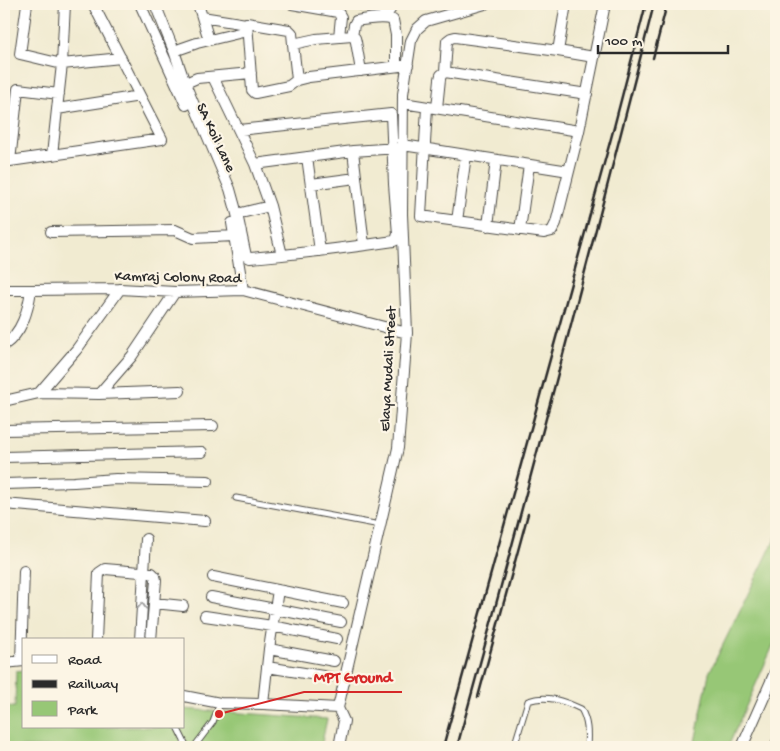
<svg xmlns="http://www.w3.org/2000/svg" width="780" height="751" font-family="'Gochi Hand',sans-serif">
<style>
.green{fill:#97c776;stroke:#617950}
.lines{fill:none;stroke-linecap:round;stroke-linejoin:round}
.service-casing{stroke:#494844;stroke-width:7}
.minor-casing{stroke:#494844;stroke-width:12}
.service{stroke:#fff;stroke-width:5}
.minor{stroke:#fff;stroke-width:10}
.rail{stroke:#2b2b2b;stroke-width:2.5}
.oneway{stroke:#a0a0a0}
.labels{text-anchor:middle;stroke-width:4.5;stroke-linejoin:round;paint-order:stroke}
.street-label{font-size:15px;fill:#2b2b2b;stroke:#fcf5e5}
.leader{fill:none;stroke:#d62828;stroke-width:2}
.callout-dot{fill:#d62828;stroke:#fcf5e5;stroke-width:2}
.callout-label{font-size:16px;text-anchor:middle;font-weight:bold;fill:#d62828;stroke:#fcf5e5;stroke-width:4.5;stroke-linejoin:round;paint-order:stroke}
</style>
<rect width="100%" height="100%" fill="#fcf5e5"/>
<filter id="ink" filterUnits="userSpaceOnUse"><feTurbulence type="fractalNoise" baseFrequency=".02" numOctaves="2"/><feDisplacementMap in="SourceGraphic" scale="10" xChannelSelector="R" yChannelSelector="G"/><feConvolveMatrix kernelMatrix="1 2 1 2 8 2 1 2 1" color-interpolation-filters="sRGB"/></filter>
<filter id="wash" filterUnits="userSpaceOnUse"><feTurbulence type="fractalNoise" baseFrequency=".0096" numOctaves="4" result="noise"/><feDisplacementMap in="SourceGraphic" scale="20" xChannelSelector="R" yChannelSelector="G"/><feGaussianBlur stdDeviation="1.12" result="paint"/><feColorMatrix in="noise" values="0 0 0 0 0 0 0 0 0 0 0 0 0 0 0 0 0 1.4 0 .05"/><feComposite in="paint" operator="in"/></filter>
<g filter="url(#wash)">
<rect width="100%" height="100%" fill="#f1ebd1"/>
<path class="green" d="M776 537V639L728 747H694L709 673Z
M24 670V727H184V709L327 719 321 747H4V707H15L16 671Z"/>
</g>
<g filter="url(#ink)">
<g class="lines">
<defs>
<path id="service" d="M236 498 380 525
M177 727 187 747
M194 747 213 722 220 703
M514 747 528 701C546 694 564 701 581 709 588 721 588 733 587 747"/>
<path id="minor" d="M27 4 20 54 62 64 121 58
M140 4 186 105
M156 4 157 9 174 51
M198 4 202 17 246 24
M292 4 338 12 341 17 339 37
M359 4 390 10
M202 17 209 40
M352 36 354 25 356 21C367 19 383 16 393 20L396 35V65
M293 44 292 33 289 30 247 23 252 90 255 93 289 86 297 80
M558 51 594 57
M361 71 356 42 355 38 352 36 316 39 293 44 297 80 309 77 408 65
M445 72 587 94
M213 77 255 164 270 206 282 255
M186 86 174 51 197 43 247 31
M403 103 579 131
M427 107 421 216 544 233 552 231 556 223 579 131 605 4
M437 108 440 79 441 75 445 72 447 41 451 38 455 37 558 51 566 4
M57 109 140 96
M239 130 391 114 394 184 398 234 396 240 394 241C346 248 298 254 250 258L246 256 237 214 230 189 186 86 188 82 197 78 251 73
M403 145 569 171
M353 151 364 245
M52 155 62 64 65 4
M307 157 320 251
M4 160 10 161 162 139 93 4
M10 161 18 89 59 94
M255 164 353 151 398 148
M311 184 356 178
M237 214 270 206
M457 221 466 155
M232 223 243 290
M488 226 496 160
M520 230 529 165
M51 232 175 230 193 238 234 236
M4 290H31L120 289 175 292 243 290 407 333
M4 345C22 333 28 311 31 290
M39 393 77 349 120 289
M99 394 132 356 175 292
M4 401 39 393 99 394 180 391
M4 430 213 426
M4 457 202 452
M4 484 74 482 116 479 208 481
M4 504 205 521
M213 577 343 603
M211 597 275 609 341 622
M154 603 183 606
M205 616 272 626 337 639
M96 640 99 573 105 569 152 573 155 576 156 580 151 640
M140 640 146 539
M269 649 334 661
M21 661 24 571
M4 663 24 661
M267 667 329 677
M184 696 220 703 263 704 338 708
M263 704 269 649 278 590
M339 747 344 721 338 708 398 448 407 333 402 214 403 94 411 41 417 29 426 21 485 4
M742 747 776 670"/>
</defs>
<use href="#service" class="service-casing"/>
<use href="#minor" class="minor-casing"/>
<use href="#service" class="service"/>
<use href="#minor" class="minor"/>
<path class="rail" d="M653 58 667 4
M478 697 528 514
M443 747 613 131 646 4
M457 747C525 500 591 252 654 4
M770 747 776 733"/>
</g>
<defs><path id="oneway-chevron" d="M-2-3.5L2.5 0L-2 3.5" fill="none" stroke-width="1.6" stroke-linecap="round" stroke-linejoin="round" transform="scale(1.25)"/></defs>
<use class="oneway" href="#oneway-chevron" transform="translate(142 606) rotate(-87)"/>
</g>
<g class="labels">
<g class="street-label">
<text transform="translate(217 137) rotate(65)" y="5">SA Koil Lane</text>
<text transform="translate(178 276) rotate(1)" y="5">Kamraj Colony Road</text>
<text transform="translate(387 369) rotate(-87)" y="5">Elaya Mudali Street</text>
</g>
</g>
<path class="leader" d="M219 714L304 692H402"/>
<circle class="callout-dot" cx="219" cy="714" r="5"/>
<g class="callout-label">
<text x="353" y="682">MPT Ground</text>
</g>
<rect width="780" height="751" fill="none" stroke="#fcf5e5" stroke-width="20"/>
<rect x="22" y="638" width="162" height="90" fill="#fcf5e5" stroke="#a8a49b"/>
<rect x="32" y="655" width="25" height="8" fill="#ffffff" stroke="#a8a49b"/>
<text x="68" y="664" font-size="15" fill="#2b2b2b">Road</text>
<rect x="32" y="680" width="25" height="8" fill="#2b2b2b" stroke="#a8a49b"/>
<text x="68" y="688" font-size="15" fill="#2b2b2b">Railway</text>
<rect x="32" y="701" width="25" height="15" fill="#97c776" stroke="#a8a49b"/>
<text x="68" y="714" font-size="15" fill="#2b2b2b">Park</text>
<path d="M598 45v8h130v-8" fill="none" stroke="#2b2b2b" stroke-width="2.5"/>
<text x="605" y="45" font-size="15" fill="#2b2b2b" stroke="#fcf5e5" stroke-width="4" paint-order="stroke">100 m</text>
</svg>
